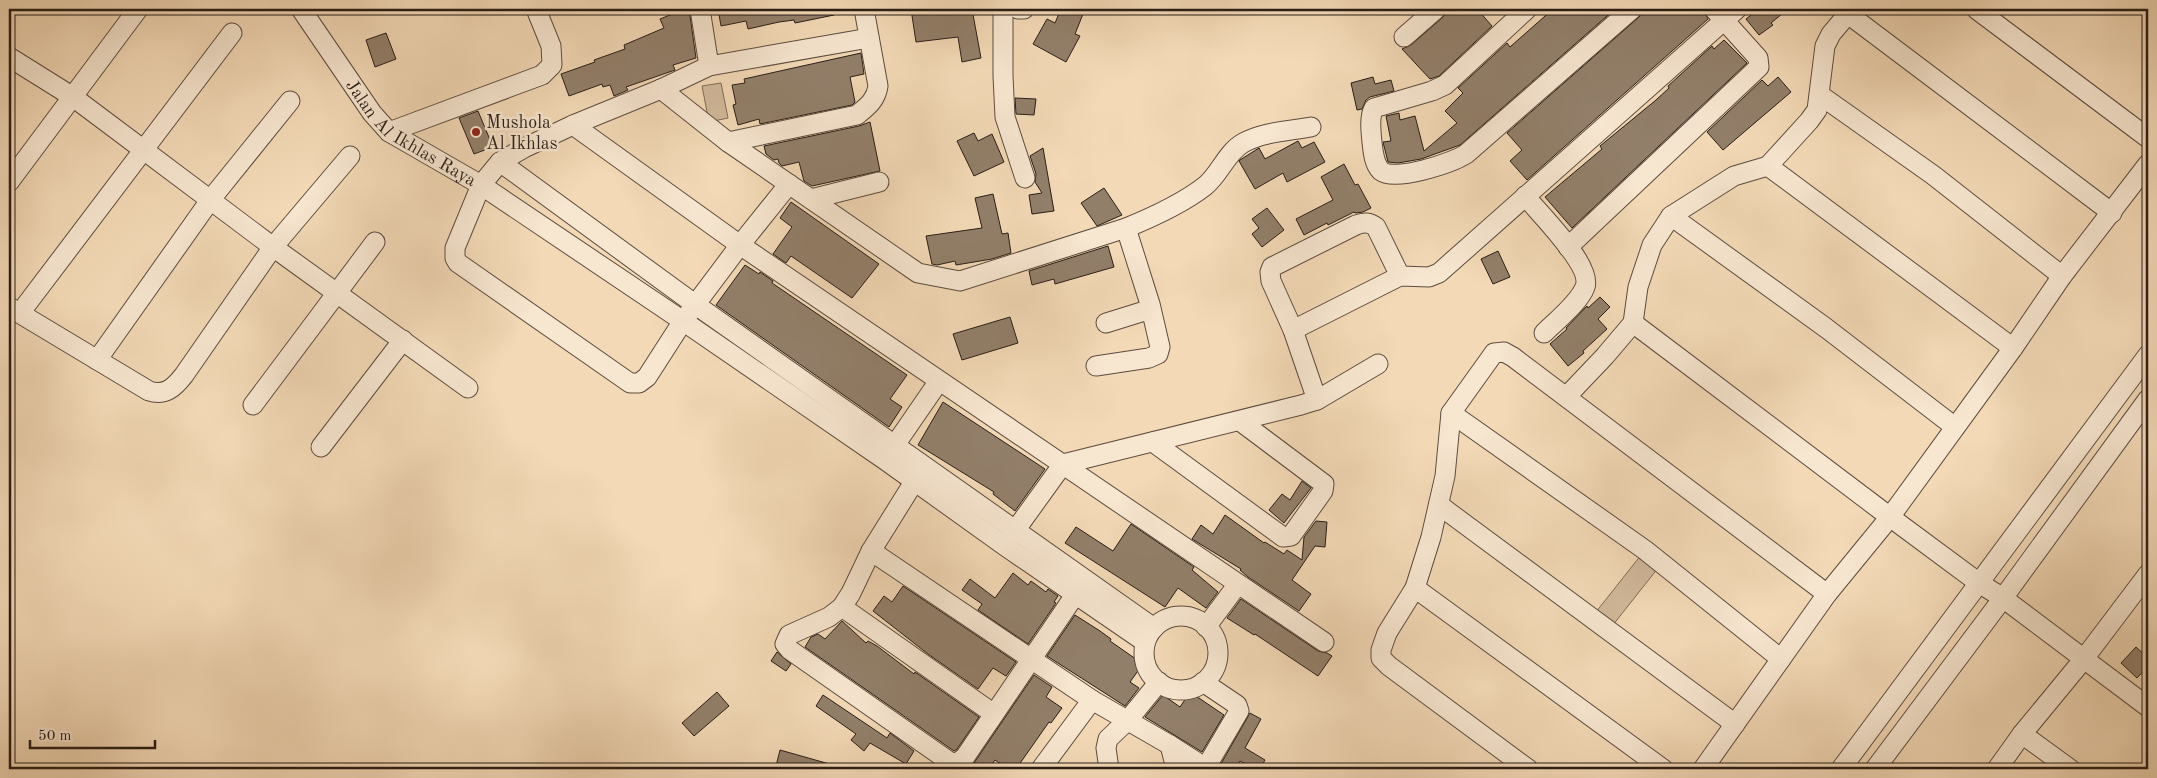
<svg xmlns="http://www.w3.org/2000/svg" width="2157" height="778" font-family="'Old Standard TT',serif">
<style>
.green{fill:#d1b99b;stroke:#7d6b59}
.building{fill:#927f6a;stroke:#291d17}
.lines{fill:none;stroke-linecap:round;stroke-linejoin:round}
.street-casing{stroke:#5c4c3f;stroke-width:21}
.street{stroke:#f7e6d0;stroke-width:19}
.poi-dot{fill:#8f2418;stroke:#f7e6d0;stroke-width:2}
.labels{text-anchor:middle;stroke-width:5;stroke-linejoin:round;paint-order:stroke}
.poi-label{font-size:18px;fill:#291d17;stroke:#f7e6d0;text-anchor:start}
.street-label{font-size:18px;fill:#291d17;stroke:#f7e6d0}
</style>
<rect width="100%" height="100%" fill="#f3d9b6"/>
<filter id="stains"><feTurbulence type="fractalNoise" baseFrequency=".004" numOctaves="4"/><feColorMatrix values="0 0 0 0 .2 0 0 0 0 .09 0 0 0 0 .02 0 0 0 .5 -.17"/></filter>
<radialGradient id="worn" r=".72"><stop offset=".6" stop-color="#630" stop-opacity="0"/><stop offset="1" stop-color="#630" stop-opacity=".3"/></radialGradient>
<path class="green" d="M721 83 728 118 709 122 702 86Z
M1645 550 1662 563 1609 630 1592 617Z"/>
<path class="building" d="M685 9H689L696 58 673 65 675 70 626 87 628 90 614 96 610 85 603 87 602 84 569 96 561 74 595 62 594 60 625 49 624 45 664 28 660 19Z
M718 9H833L834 15 795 23 794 20 779 22 748 29 746 21 721 26Z
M911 9H954V12L972 9 981 58 962 62 958 37 916 42Z
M1061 9H1085L1075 34 1080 36 1066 62 1033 44 1047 19 1055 23Z
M1447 9H1477L1492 26 1439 76 1430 79 1402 49 1411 45 1443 17Z
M1553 9H1615L1460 145 1421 159 1398 163 1388 162 1383 142 1391 141 1386 116 1399 113 1400 120 1415 116 1424 151 1457 123 1445 111 1463 93 1458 88 1507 43 1510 47Z
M1643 9H1703L1708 19 1527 180 1510 161 1522 150 1507 133 1639 17Z
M1759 9H1788L1771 23 1773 25 1759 35 1746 19Z
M386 33 396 59 375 67 366 40Z
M1724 40 1747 63 1572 228 1545 197 1602 149 1600 146 1656 100 1669 88 1668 86 1712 46 1714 49Z
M861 53 864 74 850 77 855 102 852 105 760 124 759 119 738 125 733 105 736 104 732 85 745 83 744 79Z
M1373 77 1375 84 1391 80 1394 91 1370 97 1366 100 1362 109 1357 110 1351 83Z
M1778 77 1791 92 1723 150 1707 132 1762 80 1768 86Z
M1015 98 1036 99 1034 115 1016 114Z
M478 111 493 147 474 154 459 118Z
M870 122 880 171 812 186 804 181 799 162 782 166 779 163 778 159 774 160 766 154 764 146 859 126Z
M974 133 978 141 992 134 1004 162 974 176 957 141Z
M1298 141 1302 148 1314 142 1325 162 1287 182 1283 173 1255 189 1239 161 1240 160 1259 148 1265 159Z
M1043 148 1054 211 1032 214 1029 195 1042 193 1035 182 1036 174 1030 156Z
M1344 164 1355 185 1358 184 1371 208 1363 212 1355 213 1354 212 1328 225 1327 223 1304 235 1296 219 1333 200 1321 177Z
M1104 188 1122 215 1097 226 1081 203Z
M993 194 1002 234 1008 233 1011 253 992 259 956 265 955 261 937 265 932 264 926 236 982 228 975 198Z
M791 202 879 264 852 298 791 256 786 263 773 254 792 227 780 218Z
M1267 208 1284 230 1262 247 1252 234 1259 228 1252 219Z
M1108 246 1114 267 1055 284 1054 279 1032 285 1029 271Z
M1498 251 1510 277 1493 284 1481 259Z
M745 265 759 274 760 272 773 281 772 283 907 375 890 399 902 407 889 427 716 305Z
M1600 297 1610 307 1598 319 1607 329 1583 351 1584 353 1568 366 1550 344 1567 329 1566 328 1587 306 1588 308Z
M1010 317 1018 343 962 360 953 334Z
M943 402 1045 469 1015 511 993 494 994 492 918 445Z
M1302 481 1311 488 1284 523 1269 510 1282 494 1290 500Z
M1225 515 1264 543 1265 542 1284 554 1287 550 1302 560 1304 537 1316 521 1327 522 1325 547 1315 546 1292 580 1311 594 1299 611 1248 577 1240 570 1241 569 1192 539 1201 525 1213 534Z
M1131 524 1194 567 1192 570 1218 592 1206 608 1178 588 1165 607 1065 543 1076 527 1113 551Z
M1013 573 1028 585 1031 581 1046 592 1048 589 1058 596 1054 602 1056 603 1028 644 978 610 982 604 962 590 970 579 995 598Z
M903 586 1016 662 1006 676 993 668 978 689 928 654 873 611 884 596 892 602Z
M1241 599 1318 651 1327 653 1332 656 1318 676 1255 634 1254 635 1227 618Z
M1075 615 1100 631 1111 639 1110 641 1143 664 1130 682 1139 688 1125 706 1047 656Z
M842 621 866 643 868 641 877 646 914 674 915 672 979 717 957 749 954 751 805 647 811 637 818 634 825 639Z
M2136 647 2148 658V666L2137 678 2121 663Z
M777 652 791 664 786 671 771 661Z
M1034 675 1052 687 1046 697 1062 708 1051 723 1049 722 1016 769H1008L995 760 989 769H967L974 763Z
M717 692 729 706 694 736 682 723Z
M1190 692 1224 715 1202 752 1145 717 1163 695 1180 707Z
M823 695 887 738 890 733 914 751 906 764 870 743 864 751 851 740 856 734 816 706Z
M1250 713 1261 719 1245 748 1265 760 1260 769H1255L1240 761 1235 769H1218Z
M780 750 833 765 832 769H785L776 766Z"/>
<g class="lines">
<defs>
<g id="street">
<path id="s1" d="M301 9 372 113 389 132 481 185 683 321 885 460 1005 546 1145 642"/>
<path d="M700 9 709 66"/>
<path d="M1003 9V76L1005 117 1025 178"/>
<path d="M1018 9H1024"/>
<path d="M1527 9 1445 85 1432 91 1374 108C1369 116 1371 133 1372 142 1373 152 1374 164 1381 171 1395 182 1452 163 1466 154L1632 9"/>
<path d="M1976 9 2148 138"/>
<path d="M1848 14 2112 213"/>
<path d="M1404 37 1436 9"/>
<path d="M9 57 73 97 273 247 468 388"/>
<path d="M661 89 728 142 918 273 960 281 1126 228C1153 217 1182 204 1205 186 1220 174 1226 153 1243 143 1262 132 1289 131 1311 127"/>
<path d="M1820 95 1933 175 2062 276"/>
<path d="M573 125 740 245 1324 642"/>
<path d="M389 132 542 75 552 65 551 46 536 9"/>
<path d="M728 142 857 115C868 106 876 100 878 86L864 9"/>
<path d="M500 162 696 305 1154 628"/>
<path d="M1768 166 2013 348"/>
<path d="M9 182 138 9"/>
<path d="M789 184 740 245 683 321 647 377 639 383H630L458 263 455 258V248L481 185 500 162 524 148 573 125 661 89 709 66 869 38"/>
<path d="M1525 196C1539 213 1593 266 1585 287 1579 303 1556 321 1544 333"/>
<path d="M811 199 879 182"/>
<path d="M1671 216 1826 328 1955 427"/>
<path d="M1568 247 1759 67 1758 58 1714 9"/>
<path d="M9 307 149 391C165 396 174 388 184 375L273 247 350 156"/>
<path d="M20 313 232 33"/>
<path d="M1106 323 1151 309"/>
<path d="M1633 323 1890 517 1979 583 2003 598 2148 707"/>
<path d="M1293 330 1400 276 1429 277 1439 273 1737 9"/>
<path d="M97 360 211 199 290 101"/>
<path d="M1096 366 1149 358 1158 354 1160 347 1150 304 1126 228"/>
<path d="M1567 396 1605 356 1633 323 1638 287 1652 245 1671 216 1734 176 1768 166 1809 121 1817 110 1825 46 1831 34 1852 9"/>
<path d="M1317 400 1293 330 1271 281 1270 272 1272 267 1356 225C1364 222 1369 222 1376 227L1400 276"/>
<path d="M253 405 375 242"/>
<path d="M1451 413 1645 550 1781 659"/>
<path d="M1153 442 1283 537 1291 536 1323 491 1324 484 1240 421"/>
<path d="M321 447 403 340"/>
<path d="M888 455 939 381"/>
<path d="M914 482 871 551 851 593 842 607 829 617 789 635 785 644 790 650 950 762 957 763 965 757 1075 595"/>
<path d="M1439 505 1735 724"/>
<path d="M1009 539 1063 464 1301 405 1317 400 1378 364"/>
<path d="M871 551 1092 700 1170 745 1206 768"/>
<path d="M1415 588 1663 769"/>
<path d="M842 607 994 714"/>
<circle cx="1181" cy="653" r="37"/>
<path d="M1206 627 1238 584"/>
<path d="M1203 682 1237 705 1239 711 1205 769"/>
<path d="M2022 734 2070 769"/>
<path d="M1170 745 1176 769"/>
<path d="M1041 769 1092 700"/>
<path d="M1109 769 1106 748 1108 739 1128 720 1159 682"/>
<path d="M1528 769 1389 666 1381 658V650L1387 633 1415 588 1431 537 1445 476 1451 413 1494 353 1504 352 1513 357 1827 594"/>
<path d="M1703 769 1827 594 1890 517 2013 348 2062 276 2148 164"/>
<path d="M1841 769 2148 355"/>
<path d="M1875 769 2003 598 2148 399"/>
<path d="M1997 769 2022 734 2083 660 2148 574"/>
</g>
</defs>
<use href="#street" class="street-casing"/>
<use href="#street" class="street"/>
</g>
<circle class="poi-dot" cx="476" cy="132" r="5"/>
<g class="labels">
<g class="poi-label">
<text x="486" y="128">Mushola<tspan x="486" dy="21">Al Ikhlas</tspan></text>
</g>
<g class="street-label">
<text dy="6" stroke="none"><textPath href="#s1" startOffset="169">Jalan Al Ikhlas Raya</textPath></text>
</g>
</g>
<rect width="2157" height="778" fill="none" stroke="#f3d9b6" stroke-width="30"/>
<rect x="10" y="10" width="2137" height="758" fill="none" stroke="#291d17" stroke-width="2.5"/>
<rect x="15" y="15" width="2127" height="748" fill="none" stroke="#291d17"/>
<path d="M30 740v8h125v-8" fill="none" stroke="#291d17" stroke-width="2.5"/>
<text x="38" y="740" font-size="15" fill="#291d17" stroke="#f7e6d0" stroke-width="4" paint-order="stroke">50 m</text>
<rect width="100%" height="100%" filter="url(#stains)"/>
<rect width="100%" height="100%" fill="url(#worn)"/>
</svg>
